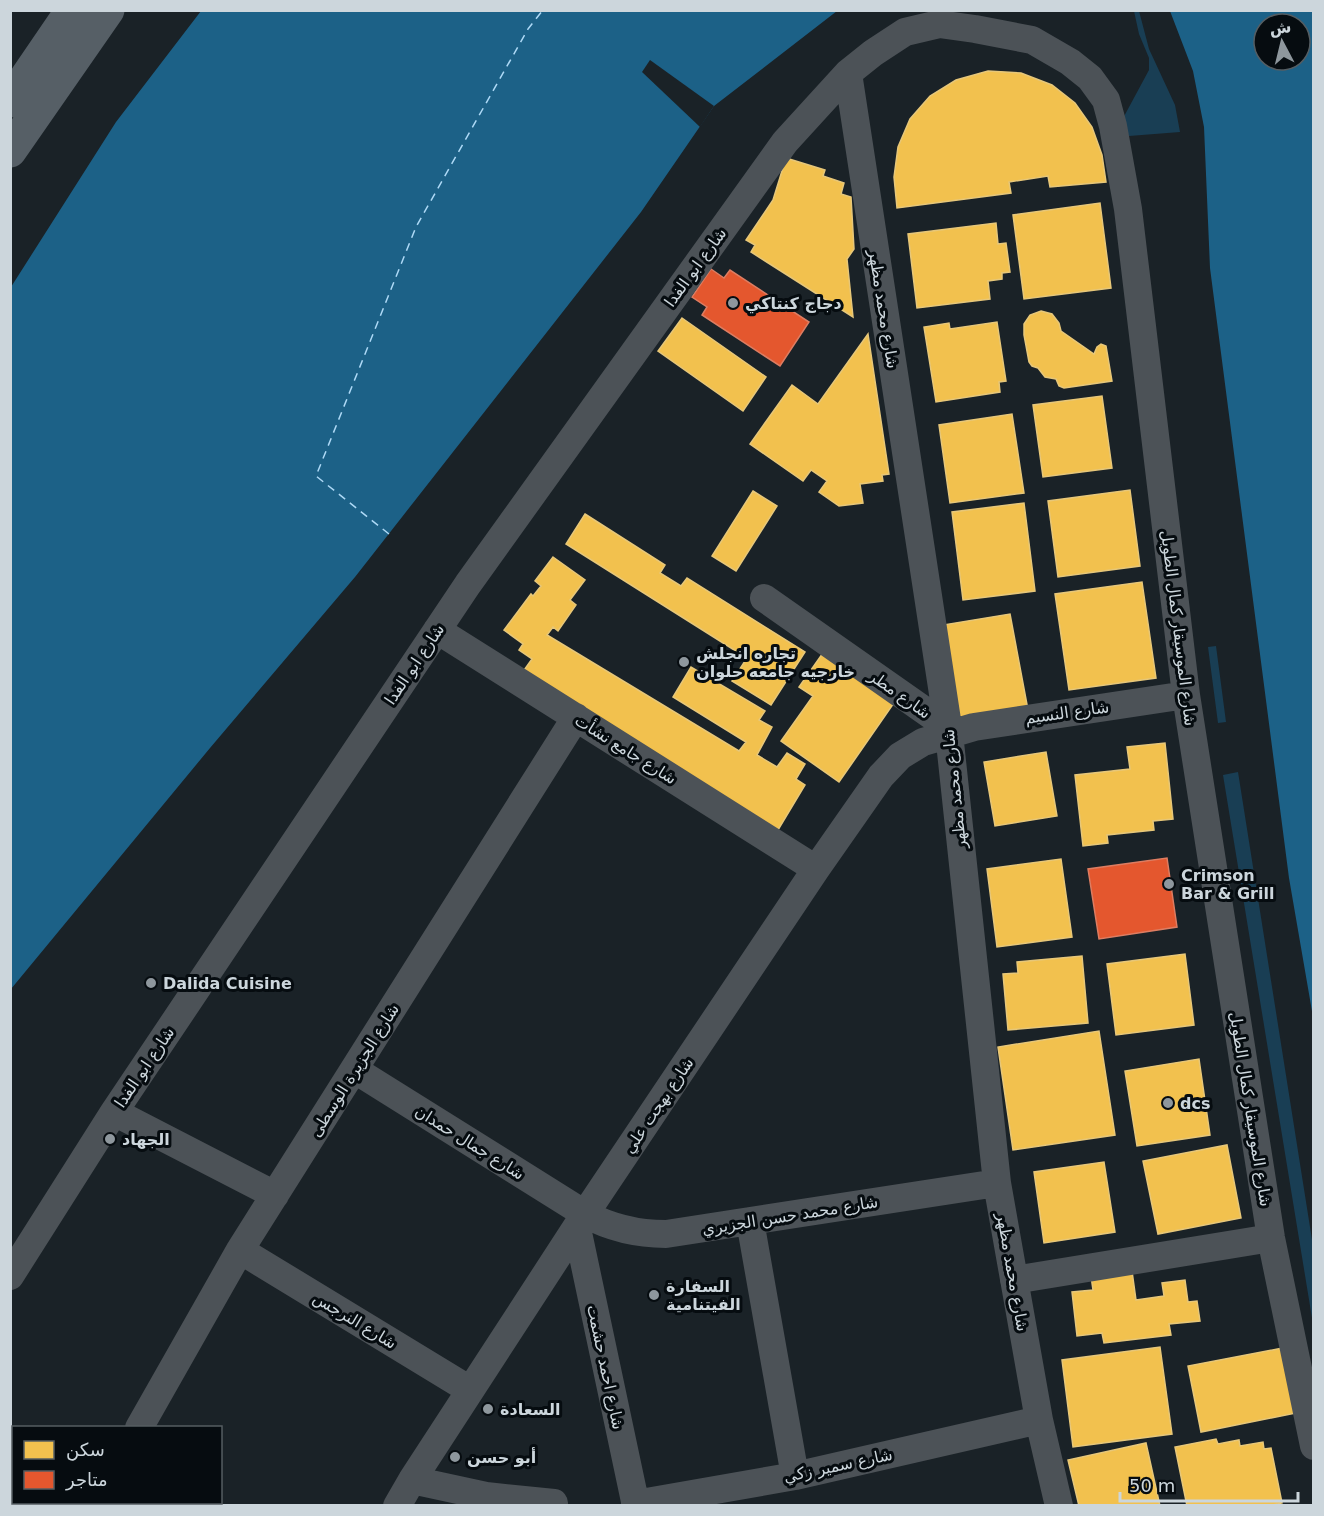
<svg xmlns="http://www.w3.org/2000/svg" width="1324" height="1516" font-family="'DejaVu Sans',Cairo,sans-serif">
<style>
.green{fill:#193e54}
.water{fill:#1c6187;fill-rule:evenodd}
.pier{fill:#1a2227}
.homes{fill:#f2c14e;stroke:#e7c779;stroke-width:1.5}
.shops{fill:#e4572e;stroke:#dd7d62;stroke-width:1.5}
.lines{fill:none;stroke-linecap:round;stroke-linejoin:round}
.ferry{stroke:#aed9f6;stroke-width:1.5;stroke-dasharray:8 6;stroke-linecap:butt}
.minor{stroke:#4c5257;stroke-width:28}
.major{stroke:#565f66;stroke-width:33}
.poi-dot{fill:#8e979d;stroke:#060c10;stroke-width:2}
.labels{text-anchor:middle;stroke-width:6;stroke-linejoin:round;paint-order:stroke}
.street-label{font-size:16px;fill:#ccd6dc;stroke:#060c10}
.poi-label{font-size:16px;font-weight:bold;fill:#ccd6dc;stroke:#060c10;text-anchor:start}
</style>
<rect width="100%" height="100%" fill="#1a2227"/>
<path class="green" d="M1134 11H1139L1149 49 1175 105 1180 132 1129 136 1121 122 1149 70V58L1139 34Z
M1216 646 1226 722 1218 723 1208 647Z
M1238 772 1313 1246V1324L1223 775Z"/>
<path class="water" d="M201 11H837L714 106 641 212 355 577 210 748 11 989V287L116 122Z
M1170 11H1313V1017L1289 878 1210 268 1204 127 1193 71ZM1264 24H1300V60H1264Z"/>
<path class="pier" d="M650 60 714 106 700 127 642 72Z"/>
<path class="homes" d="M988 71 1021 73 1052 85 1075 103 1092 127 1102 155 1106 182 1050 187 1048 176 1009 182 1011 193 897 208 894 177 898 147 910 119 930 96 956 80Z
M786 158 825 170 823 176 844 183 841 194 851 197 854 249 847 259 853 317 751 252 755 245 746 240 773 200Z
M1100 203 1111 288 1024 299 1013 215Z
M996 223 998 244 1006 243 1010 272 1002 273V279L988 281 990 299 917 308 908 234Z
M1041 311 1052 314 1059 323 1061 331 1094 354 1097 347 1101 344 1106 346 1112 381 1064 388 1059 386 1056 379 1045 377 1038 368 1032 366 1029 362 1024 335V324L1030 315Z
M682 318 766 377 743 411 658 351Z
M997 322 1006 381 999 382 1000 392 936 402 924 327 949 323 950 329Z
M868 334 889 474 882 475 883 481 860 484 863 503 839 506 819 492 827 481 811 470 803 481 750 444 792 385 818 404Z
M1102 396 1112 468 1043 477 1033 405Z
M1012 414 1024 493 950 503 939 425Z
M1130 490 1140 566 1058 577 1048 501Z
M753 491 777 506 736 571 712 556Z
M1024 503 1035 591 963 600 952 512Z
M585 514 665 565 660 573 681 586 687 578 805 652 771 705 732 681 747 658 566 544Z
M553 557 585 580 570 600 576 605 558 631 553 627 547 635 739 751 746 742 673 697 691 667 765 711 759 720 772 727 757 755 777 767 787 753 805 764 796 779 805 785 775 835 522 673 532 659 519 650 523 644 504 630 531 594 533 596 541 586 535 581Z
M1142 582 1156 678 1069 690 1055 594Z
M1010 614 1028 710 959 722 943 625Z
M825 650 896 700 839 782 781 741 813 696 799 687Z
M1165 743 1173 819 1153 821 1154 830 1107 835 1108 843 1083 846 1075 775 1130 769 1127 747Z
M1046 752 1057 816 995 826 984 762Z
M1061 859 1072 937 997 947 987 869Z
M1185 954 1194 1025 1116 1035 1107 964Z
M1082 956 1088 1023 1008 1030 1003 974 1018 973 1017 962Z
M1099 1031 1115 1135 1013 1150 998 1047Z
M1199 1059 1210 1135 1137 1146 1125 1071Z
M1227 1145 1241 1218 1158 1234 1143 1161Z
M1104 1162 1115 1232 1044 1243 1034 1172Z
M1132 1271 1136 1300 1164 1296 1162 1283 1185 1280 1188 1302 1197 1301 1200 1321 1169 1324 1171 1335 1104 1343 1102 1333 1077 1336 1072 1292 1093 1290 1091 1276Z
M1160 1347 1172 1434 1073 1447 1062 1360Z
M1288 1347 1301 1412 1201 1432 1188 1366Z
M1216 1439 1218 1444 1239 1440 1240 1446 1263 1442 1264 1449 1271 1448 1282 1503 1268 1506H1187L1175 1447Z
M1146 1443 1160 1506H1079L1068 1460Z"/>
<path class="shops" d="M711 269 724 278 730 270 809 322 780 366 702 315 707 307 692 297Z
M1167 858 1177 927 1099 939 1088 869Z"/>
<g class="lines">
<path class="ferry" d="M389 534 316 476 416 227 528 29 543 10"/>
<path class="minor" d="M848 73 949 733 997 1183 1039 1420 1059 1506
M764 598 948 727
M437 630 816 869
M355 1070 585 1214C611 1228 636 1234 666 1234L997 1183
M114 1112 275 1195
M750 1221 795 1476
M577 1228 636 1506
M240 1250 470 1390
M10 1276 114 1112 468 584 785 142 848 73 873 53 905 32 939 24 975 29 1032 40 1070 62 1090 78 1106 100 1113 126 1128 209 1186 695 1271 1238 1314 1446
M1014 1280 1271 1238
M139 1428 240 1250 576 717
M412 1480 486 1496 554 1503
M193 1502 200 1506
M635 1504 795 1476 1039 1420
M96 1506 98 1502
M397 1506 412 1480 585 1214 816 869 881 776 900 756 923 742 974 727 1186 695"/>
<path class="major" d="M10 101 72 10
M10 151 108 10"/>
</g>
<g class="poi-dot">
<circle cx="733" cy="303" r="6"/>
<circle cx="684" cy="662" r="6"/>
<circle cx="1169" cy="884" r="6"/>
<circle cx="151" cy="983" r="6"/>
<circle cx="1168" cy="1103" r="6"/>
<circle cx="110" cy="1139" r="6"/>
<circle cx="654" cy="1295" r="6"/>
<circle cx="488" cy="1409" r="6"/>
<circle cx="455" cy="1457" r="6"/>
</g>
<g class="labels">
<g class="street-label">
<text transform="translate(695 267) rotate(-54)" y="6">شارع ابو الفدا</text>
<text transform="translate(884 309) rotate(81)" y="6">شارع محمد مظهر</text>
<text transform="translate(1179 628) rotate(83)" y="6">شارع الموسيقار كمال الطويل</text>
<text transform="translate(414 664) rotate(-56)" y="6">شارع ابو الفدا</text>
<text transform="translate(900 694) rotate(35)" y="6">شارع مطر</text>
<text transform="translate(1067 712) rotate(-8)" y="6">شارع النسيم</text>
<text transform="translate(626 749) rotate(32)" y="6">شارع جامع نشأت</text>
<text transform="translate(954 789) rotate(-96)" y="6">شارع محمد مظهر</text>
<text transform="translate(144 1067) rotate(-56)" y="6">شارع ابو الفدا</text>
<text transform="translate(354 1070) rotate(-58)" y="6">شارع الجزيرة الوسطى</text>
<text transform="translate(658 1105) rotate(-56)" y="6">شارع بهجت علي</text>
<text transform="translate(1251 1109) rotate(81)" y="6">شارع الموسيقار كمال الطويل</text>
<text transform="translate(470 1142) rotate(32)" y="6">شارع جمال حمدان</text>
<text transform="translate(790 1215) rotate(-9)" y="6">شارع محمد حسن الجزيري</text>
<text transform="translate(1013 1272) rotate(80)" y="6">شارع محمد مظهر</text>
<text transform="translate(355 1320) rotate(31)" y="6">شارع النرجس</text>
<text transform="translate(606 1367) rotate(78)" y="6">شارع احمد حشمت</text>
<text transform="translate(838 1465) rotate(-12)" y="6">شارع سمير زكي</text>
</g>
<g class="poi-label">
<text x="745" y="309">دجاج كنتاكي</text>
<text x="696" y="659">تجاره انجلش<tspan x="696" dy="18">خارجيه جامعه حلوان</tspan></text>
<text x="1181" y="881">Crimson<tspan x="1181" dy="18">Bar &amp; Grill</tspan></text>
<text x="163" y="989">Dalida Cuisine</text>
<text x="1180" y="1109">dcs</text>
<text x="122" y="1145">الجهاد</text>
<text x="666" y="1292">السفارة<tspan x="666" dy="18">الفيتنامية</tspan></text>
<text x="500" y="1415">السعادة</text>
<text x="467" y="1463">أبو حسن</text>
</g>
</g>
<rect width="1324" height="1516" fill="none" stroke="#ccd6dc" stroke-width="24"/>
<rect x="12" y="1426" width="210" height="78" fill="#060c10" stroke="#555d62" stroke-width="1.5"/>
<rect x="24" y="1441" width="30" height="18" fill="#f2c14e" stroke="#555d62" stroke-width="1.5"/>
<text x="66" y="1456" font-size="18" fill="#ccd6dc">سكن</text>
<rect x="24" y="1471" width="30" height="18" fill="#e4572e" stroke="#555d62" stroke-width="1.5"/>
<text x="66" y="1486" font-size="18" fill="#ccd6dc">متاجر</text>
<g transform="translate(1282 42) rotate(353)"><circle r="28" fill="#060c10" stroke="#555d62" stroke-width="1.5"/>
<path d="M0-4.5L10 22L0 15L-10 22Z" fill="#8e979d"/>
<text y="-9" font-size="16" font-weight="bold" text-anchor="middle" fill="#ccd6dc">ش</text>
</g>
<path d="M1120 1492v9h178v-9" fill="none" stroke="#ccd6dc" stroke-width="3"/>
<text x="1129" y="1492" font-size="18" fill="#ccd6dc" stroke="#060c10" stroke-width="4.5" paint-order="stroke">50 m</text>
</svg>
